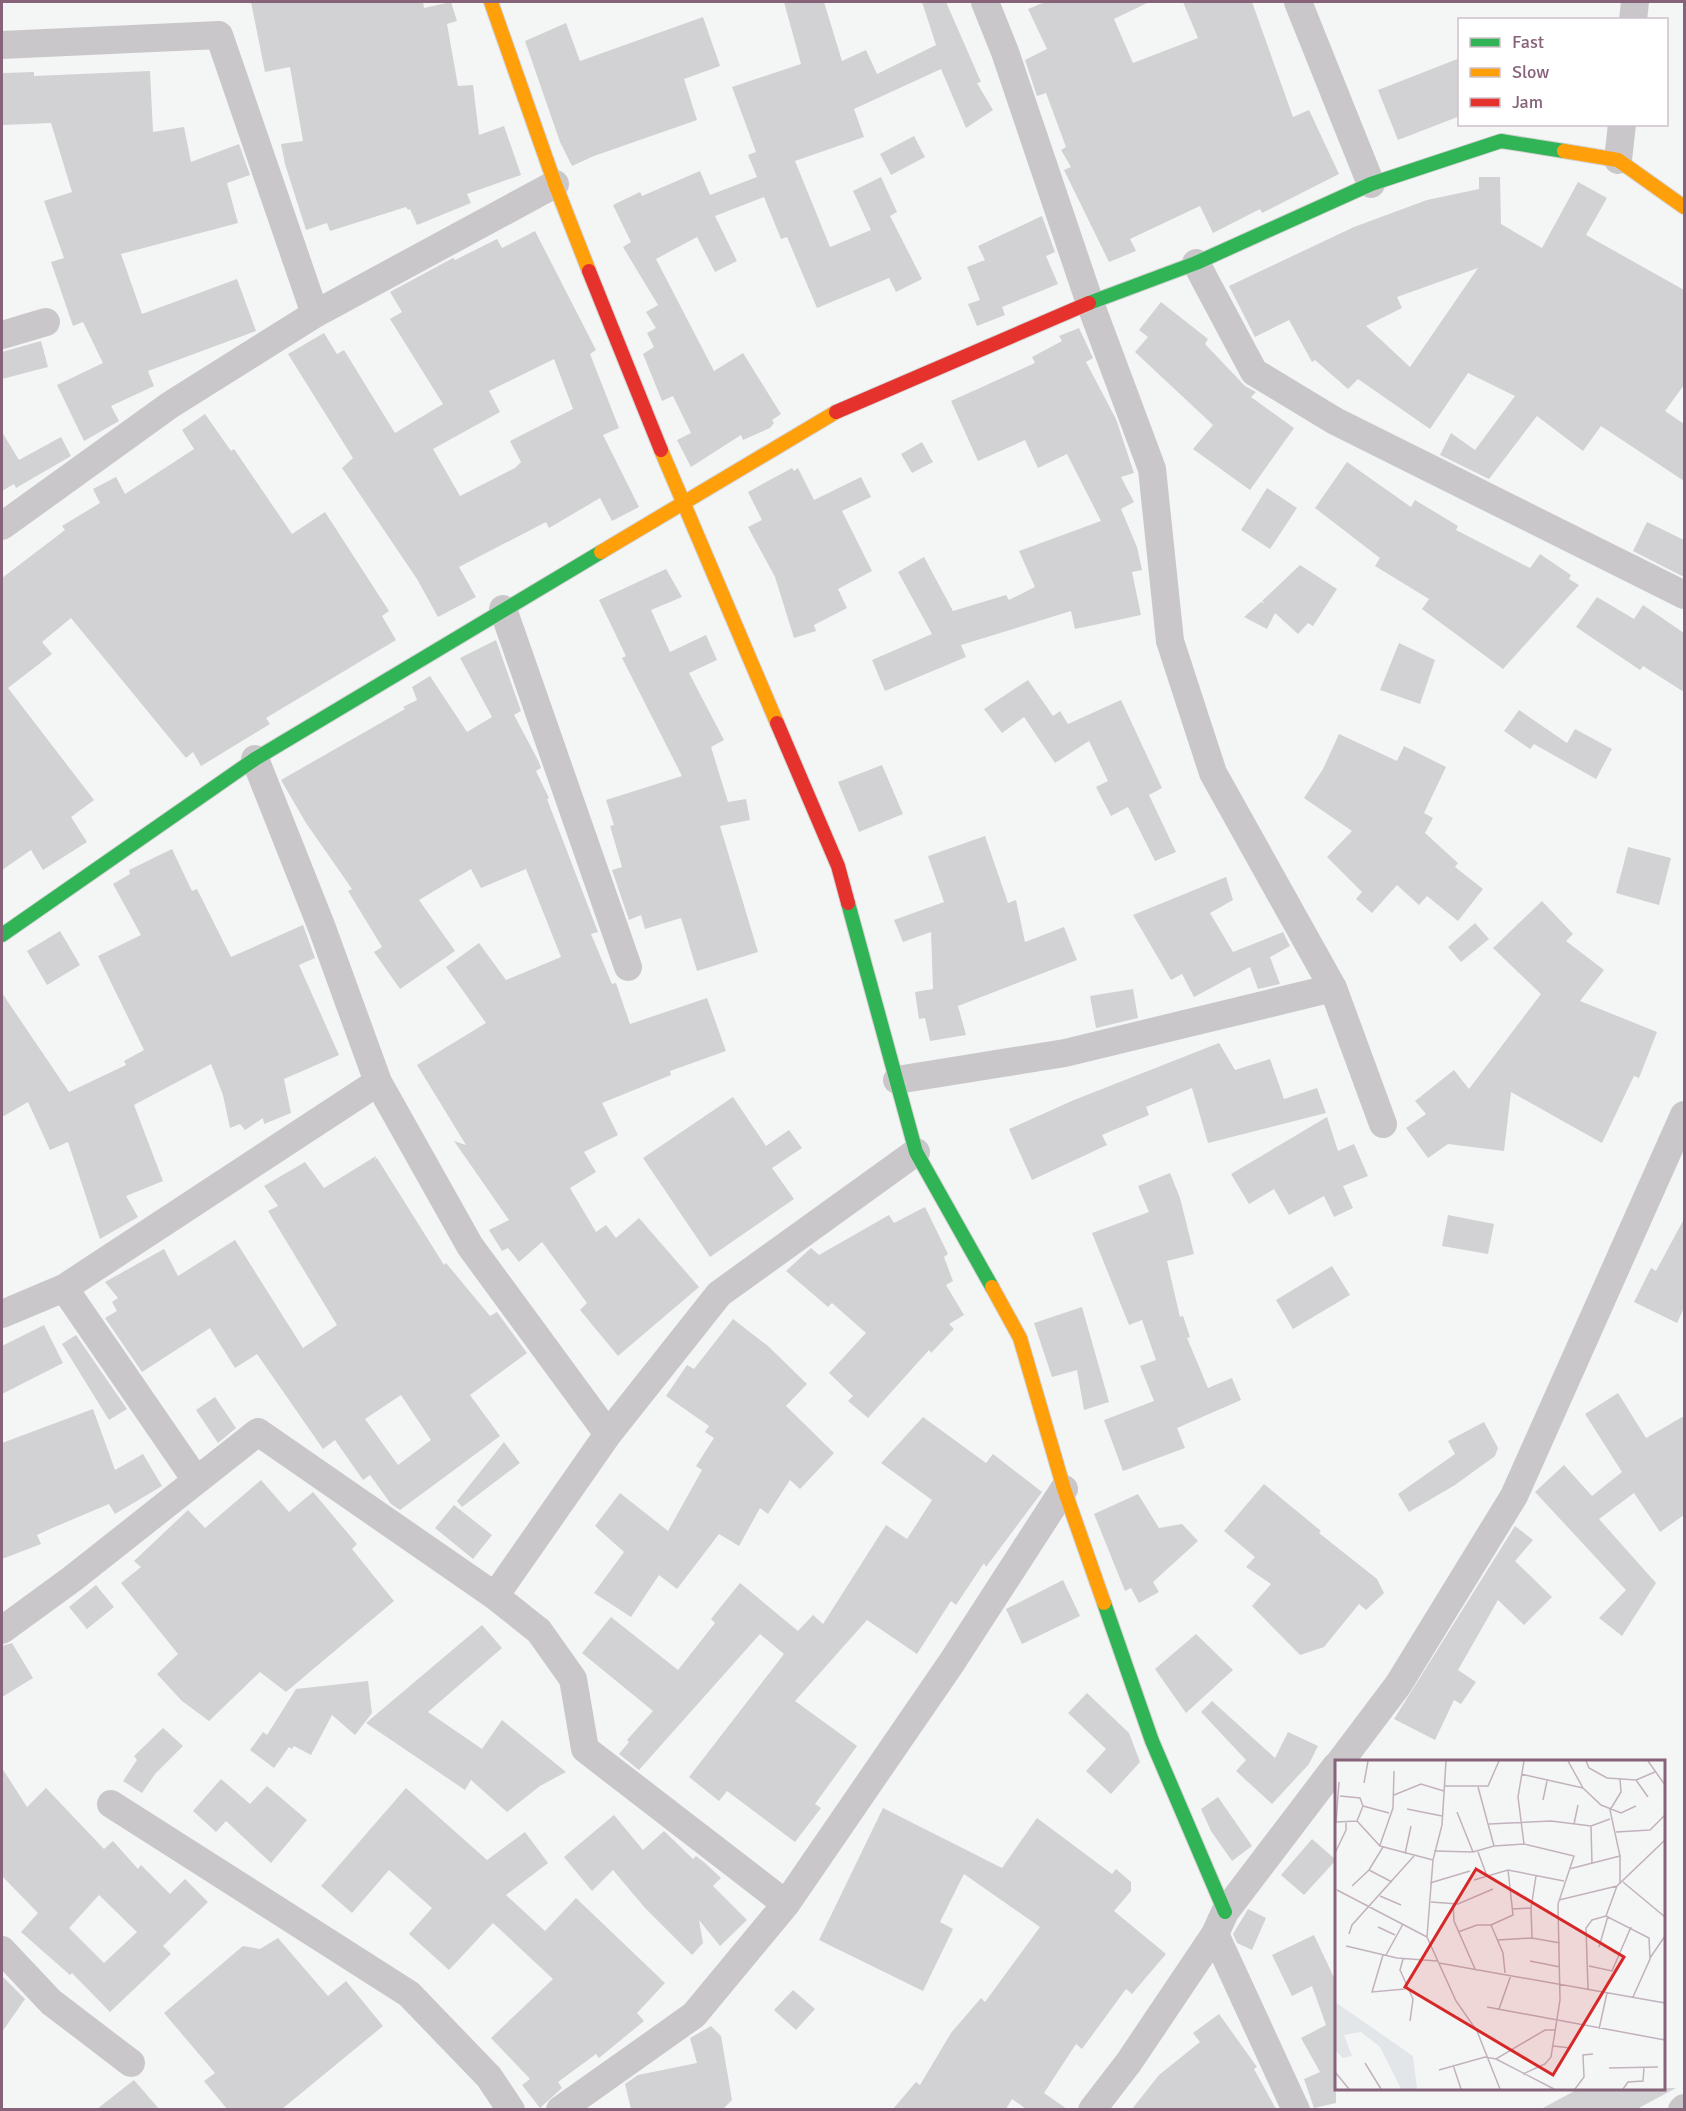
<svg xmlns="http://www.w3.org/2000/svg" width="1686" height="2111" font-family="Signika,sans-serif">
<style>
.building{fill:#d2d1d3;fill-rule:evenodd}
.lines{fill:none;stroke-linecap:round;stroke-linejoin:round}
.fast-casing{stroke:#d4d2d4;stroke-width:16}
.slow-casing{stroke:#d4d2d4;stroke-width:16}
.jam-casing{stroke:#d4d2d4;stroke-width:16}
.street{stroke:#cac7ca;stroke-width:28}
.fast{stroke:#30b455;stroke-width:14}
.slow{stroke:#ff9f0a;stroke-width:14}
.jam{stroke:#e5322d;stroke-width:14}
.inset-road{fill:none;stroke:#c2b2bd;stroke-width:1.5}
.view{fill:#d62828;fill-opacity:0.15;stroke:#d62828;stroke-width:3}
.inset-edge{fill:none;stroke:#87637a;stroke-width:3}
</style>
<rect width="100%" height="100%" fill="#f4f6f6"/>
<path class="building" d="M251 2H423L424 8 451 2 457 21 447 24 458 86 473 85 479 135 504 126 521 175 467 194 471 203 417 225 410 209 408 210 406 207 330 231 327 223 306 230 285 164 281 144 303 141 290 67 265 72Z
M784 2H824L842 61 866 50 877 74 936 45 922 2H946L981 82 977 83 993 110 966 128 941 69 854 109 864 137 795 161 830 247 871 230 853 191 881 177 897 212 890 216 922 279 896 292 889 278 817 308 787 237 781 239 764 197 715 216 737 261 715 272 697 237 656 259 714 371 743 353 781 414 772 420 774 423 770 428 743 440 741 435 691 467 677 440 691 433 673 396 662 401 643 354 654 347 647 333 656 328 646 312 658 305 623 247 631 242 613 205 640 192 642 196 700 171 710 195 757 177 748 155 756 152 732 87 801 64Z
M1045 2H1149L1114 19 1133 63 1198 38 1183 2H1252L1293 117 1309 110 1339 174 1268 210 1262 213 1260 209 1213 233 1200 206 1130 239 1136 251 1109 262 1064 170 1071 167 1061 150 1066 147 1046 93 1037 96 1025 60 1047 49 1028 9Z
M703 17 720 66 684 79 697 120 594 156 572 166 560 142 525 41 566 23 580 61Z
M1460 58V116L1398 140 1378 90Z
M150 71 153 132 184 127 191 162 239 144 250 175 227 183 238 223 121 254 142 314 237 279 256 331 148 371 154 386 111 406 119 421 84 441 57 385 103 363 83 322 73 326 51 262 64 258 44 201 72 192 51 123 2 125V73L34 72V76Z
M914 136 925 157 891 175 880 154Z
M1479 177H1500L1501 224 1542 248 1578 182 1607 198 1586 235 1684 290V385L1665 411 1684 424V481L1601 426 1583 451 1537 416 1489 479 1440 455 1451 433 1475 450 1515 396 1468 373 1430 429 1358 379 1348 389 1315 360 1312 362 1289 320 1255 337 1229 286 1354 227 1427 200 1479 189ZM1478 268 1410 367 1366 326 1402 308 1397 297Z
M1042 216 1055 252 1046 256 1058 284 1002 307 1005 315 977 326 968 304 980 300 967 267 985 260 978 246Z
M535 231 596 350 590 354 619 428 603 435 639 507 612 521 600 498 549 528 546 522 459 567 476 597 438 617 417 579 342 468 353 458 288 354 324 333 337 354 344 350 395 433 443 404 390 319 402 312 390 292 453 258 455 260 497 239 502 248ZM554 359 573 409 510 441 521 462 515 468 460 496 433 449 500 412 489 391Z
M1161 302 1208 339 1205 344 1245 386 1256 392 1251 397 1294 428 1250 490 1193 449 1213 425 1135 352 1148 337 1139 330Z
M1079 328 1093 358 1086 362 1116 419 1134 473 1121 477 1134 502 1121 509 1137 547 1142 570 1132 572 1141 615 1075 629 1071 611 961 645 966 657 885 691 872 660 932 634 898 572 924 557 953 611 1006 595 1009 600 1035 587 1019 551 1101 521 1067 454 1038 468 1025 440 978 461 951 401 1035 363 1032 357 1062 341 1059 336Z
M41 341 48 367 2 379V352Z
M205 414 231 451 234 449 292 534 325 512 389 611 382 616 396 640 266 718 270 724 201 766 193 752 186 758 71 618 42 642 52 654 8 688 94 800 71 817 87 842 43 870 31 850 2 870V578L65 530 62 526 100 503 93 489 116 477 125 494 194 449 182 430Z
M2 432 19 460 61 437 71 456 16 488 14 484 2 491Z
M922 442 933 462 912 473 901 454Z
M1347 462 1411 507 1415 500 1458 526 1456 530 1530 568 1540 554 1571 575 1569 579 1579 585 1503 669 1422 609 1429 599 1375 566 1380 558 1315 508Z
M792 468 794 471 798 468 814 500 861 477 871 497 842 511 872 571 838 589 847 608 814 625 816 631 794 638 775 577 748 527 762 520 748 492Z
M1267 488 1297 508 1270 549 1241 530Z
M1647 522 1684 540V577L1633 551Z
M1300 565 1337 589 1313 626 1308 623 1298 634 1275 613 1267 629 1244 617 1261 602 1265 604 1262 601Z
M666 569 682 597 651 610 670 652 706 635 717 660 689 673 724 740 711 747 728 802 746 799 750 820 720 826 758 952 697 971 681 918 645 929 641 915 629 920 612 870 622 867 610 826 614 825 606 800 682 776 622 658 626 656 599 600Z
M1597 597 1634 619 1643 605 1684 633V692L1643 666 1640 670 1576 627Z
M496 640 521 711 514 715 539 762 541 768 536 771 549 798 547 799 598 932 591 934 612 984 616 983 630 1024 707 998 726 1051 670 1071 671 1075 602 1103 618 1135 584 1152 596 1172 570 1188 596 1232 606 1225 616 1238 639 1218 699 1287 618 1356 580 1310 587 1303 542 1242 519 1262 508 1248 502 1251 489 1230 509 1220 454 1141 466 1145 417 1065 486 1023 446 967 479 943 506 980 561 957 526 869 481 888 471 869 419 900 455 951 400 989 374 952 382 947 348 891 352 889 306 823 281 780 405 709 403 707 417 700 412 687 430 676 467 732 492 717 460 658Z
M1399 643 1435 660 1420 704 1380 690Z
M1028 680 1053 716 1060 711 1068 724 1121 700 1162 788 1149 795 1176 852 1155 861 1128 807 1111 816 1096 787 1108 781 1089 741 1055 763 1024 717 1002 733 984 709Z
M1519 710 1567 743 1575 729 1612 749 1596 779 1534 744 1530 749 1504 731Z
M1339 734 1397 761 1404 746 1446 767 1424 813 1433 818 1425 833 1458 863 1455 867 1483 889 1458 921 1427 896 1419 905 1397 885 1372 913 1356 899 1362 892 1327 857 1352 831 1304 798 1323 769Z
M882 765 903 814 859 832 838 782Z
M985 836 1008 903 1016 900 1025 942 1064 927 1077 960 958 1006 966 1035 930 1041 925 1018 919 1019 915 992 933 989 931 932 903 942 894 920 944 902 928 856Z
M1628 847 1671 858 1659 905 1616 893Z
M172 849 192 891 197 889 231 957 303 925 315 958 299 965 339 1055 284 1079 291 1113 264 1124 263 1118 245 1130 240 1124 230 1128 223 1095 211 1064 134 1105 163 1181 126 1196 138 1217 100 1239 68 1142 50 1150 28 1102 2 1117V993L69 1092 126 1065 124 1061 144 1050 98 956 141 935 113 884 130 874 129 870Z
M1226 877 1233 900 1210 913 1233 952 1283 932 1290 946 1270 957 1280 984 1258 989 1250 967 1194 997 1182 974 1171 980 1133 915Z
M1542 901 1573 934 1566 941 1604 970 1580 1001 1657 1032 1639 1078 1634 1076 1602 1143 1511 1092 1504 1151 1448 1144 1428 1158 1406 1128 1426 1114 1415 1101 1454 1070 1469 1089 1541 994 1493 948Z
M1475 923 1489 939 1461 962 1448 947Z
M60 931 80 965 47 985 27 951Z
M1133 989 1138 1018 1096 1028 1090 996Z
M1219 1043 1235 1070 1270 1059 1284 1099 1317 1088 1326 1113 1208 1143 1192 1088 1146 1107 1149 1115 1102 1135 1107 1145 1032 1180 1009 1129 1074 1100Z
M733 1097 766 1146 789 1130 802 1148 772 1168 794 1199 710 1257 643 1158Z
M1327 1117 1338 1151 1354 1144 1368 1176 1343 1186 1353 1208 1334 1217 1324 1196 1289 1215 1274 1189 1249 1204 1231 1174Z
M376 1156 375 1160 377 1158 444 1265 446 1263 490 1316 497 1312 527 1353 470 1395 500 1436 400 1510 391 1504 370 1475 363 1480 335 1440 323 1449 257 1354 235 1368 210 1328 142 1372 105 1318 117 1311 112 1302 118 1298 105 1282 164 1249 178 1276 235 1240 303 1348 337 1325 268 1211 278 1206 264 1186 305 1162 324 1188ZM401 1395 431 1440 398 1465 365 1419Z
M1170 1173 1180 1198 1194 1254 1167 1261 1180 1317 1183 1316 1190 1337 1187 1338 1208 1388 1232 1378 1241 1400 1177 1428 1185 1448 1123 1471 1104 1420 1154 1401 1140 1366 1156 1360 1142 1320 1129 1325 1092 1233 1149 1212 1138 1186Z
M925 1207 948 1254 944 1257 953 1281 946 1285 964 1315 949 1324 954 1329 931 1353 929 1350 868 1418 848 1401 853 1396 829 1373 866 1333 832 1303 828 1307 786 1271 811 1248 819 1255 889 1215 894 1223Z
M1448 1215 1494 1224 1488 1254 1442 1246Z
M1684 1219V1308L1677 1323 1634 1302 1651 1268 1656 1271Z
M1332 1266 1350 1295 1293 1329 1276 1300Z
M1082 1307 1109 1402 1084 1410 1077 1370 1052 1377 1034 1323Z
M733 1319 768 1346 807 1384 786 1406 834 1453 800 1489 790 1480 768 1514 760 1508 739 1546 719 1534 677 1589 659 1575 631 1617 594 1593 624 1552 595 1526 620 1493 668 1531 702 1470 696 1466 714 1438 705 1432 709 1426 666 1396 687 1365 694 1369Z
M44 1325 63 1363 2 1394V1346Z
M76 1335 127 1409 109 1420 62 1344Z
M1618 1393 1646 1438 1684 1416V1515L1660 1532 1634 1493 1599 1519 1656 1583 1622 1636 1599 1618 1626 1590 1535 1492 1564 1465 1592 1496 1622 1472 1585 1414Z
M215 1397 236 1428 218 1443 196 1410Z
M93 1409 115 1470 143 1454 162 1486 115 1514 109 1504 50 1529 37 1535 41 1544 2 1559V1443Z
M923 1417 986 1463 993 1454 1042 1492 986 1567 984 1563 956 1605 951 1601 917 1654 867 1620 795 1701 857 1746 815 1804 821 1808 795 1842 727 1791 719 1801 689 1777 784 1654 760 1634 639 1770 619 1754 629 1742 627 1740 653 1711 582 1653 611 1617 678 1670 715 1623 711 1619 740 1583 798 1631 813 1615 823 1624 886 1525 907 1539 932 1500 881 1463Z
M1484 1422 1498 1448 1495 1456 1455 1485 1409 1512 1398 1494 1455 1454 1448 1441Z
M504 1442 520 1463 462 1507 457 1501Z
M261 1480 289 1512 313 1492 357 1544 352 1549 394 1601 286 1692 260 1672 209 1721 182 1701 157 1674 178 1654 121 1583 141 1567 134 1561 188 1510 205 1528Z
M1264 1484 1321 1531 1319 1533 1377 1579 1384 1593 1366 1610 1359 1604 1324 1647 1300 1655 1252 1606 1271 1584 1246 1567 1255 1557 1224 1531Z
M1138 1494 1159 1528 1182 1524 1198 1541 1153 1582 1159 1592 1139 1603 1131 1588 1125 1591 1094 1514Z
M454 1505 492 1535 473 1559 435 1528Z
M1515 1526 1533 1540 1515 1561 1552 1597 1524 1625 1498 1600 1458 1670 1476 1682 1461 1704 1454 1700 1435 1740 1394 1719Z
M1063 1580 1080 1616 1022 1644 1006 1609Z
M96 1585 114 1607 87 1629 69 1607Z
M482 1625 502 1648 428 1712 482 1749 502 1720 566 1772 540 1786 507 1812 471 1780 465 1790 366 1723Z
M1196 1634 1233 1670 1186 1713 1155 1669Z
M12 1643 33 1678 2 1697V1646Z
M368 1681 372 1713 355 1735 332 1715 311 1755 294 1746 292 1749 289 1747 274 1768 250 1750 263 1732 267 1735 296 1689Z
M1087 1693 1129 1733 1140 1762 1111 1794 1086 1771 1106 1749 1068 1713Z
M1212 1701 1275 1758 1288 1732 1318 1746 1309 1764 1272 1804 1236 1771 1246 1760 1201 1712Z
M163 1728 183 1746 155 1774 142 1793 123 1781 137 1760 134 1756Z
M2 1768 27 1807 46 1788 104 1849 113 1841 138 1869 141 1865 170 1894 185 1879 208 1902 163 1946 171 1954 110 2012 72 1973 70 1975 21 1932 38 1913 2 1876ZM99 1895 137 1932 104 1963 69 1928Z
M221 1779 250 1804 267 1786 307 1820 271 1863 226 1821 216 1832 193 1811Z
M406 1788 487 1860 525 1832 548 1863 506 1895 545 1931 576 1898 665 1983 637 2013 644 2021 599 2058 596 2054 558 2082 562 2088 540 2108 522 2085 530 2079 491 2038 553 1979 493 1923 449 1970 409 1934 432 1908 389 1870 352 1913 321 1886Z
M1218 1797 1252 1846 1232 1861 1211 1831 1201 1809Z
M883 1808 1002 1868 1037 1818 1112 1874 1116 1869 1131 1882V1891L1114 1911 1166 1954 1132 1994 1126 1989 1082 2049 1076 2044 1044 2093 1067 2109H1026L1012 2099 1006 2109H893L916 2082 920 2085 951 2033 981 1998 985 2002 1040 1927 964 1874 940 1922 953 1929 923 1991 819 1940Z
M614 1815 643 1850 664 1831 693 1859 696 1856 705 1863 721 1878 713 1886 747 1920 720 1946 699 1920 703 1943 692 1955 645 1908 613 1870 592 1891 564 1857Z
M1312 1839 1336 1860 1304 1895 1281 1875Z
M1248 1909 1266 1918 1252 1950 1237 1943 1233 1934Z
M1314 1935 1336 1982V2103L1314 2108 1304 2079 1320 2072 1301 2038 1326 2025 1312 1986 1292 1996 1272 1955Z
M278 1938 328 1996 346 1981 383 2026 282 2109H227L204 2081 215 2073 164 2013 243 1946 260 1949Z
M2 1976 25 1999 2 2032Z
M793 1990 815 2009 796 2030 774 2010Z
M1219 2014 1257 2067 1254 2069 1276 2109H1132L1159 2075 1200 2042 1193 2033Z
M711 2026 721 2036 732 2100 723 2109H631L625 2084 638 2075 697 2063 690 2038Z
M134 2080 159 2109H97Z
M1580 2088H1676L1637 2109H1541Z"/>
<g class="lines">
<defs>
<path id="fast" d="M1089 303 1196 263 1371 184 1501 141 1564 151
M848 903 916 1152 992 1287
M2 935 255 759 601 552
M1104 1603 1152 1741 1225 1912"/>
<path id="slow" d="M491 2 555 184 589 271
M1564 151 1618 160 1684 207
M661 450 777 723
M601 552 836 412
M992 1287 1020 1338 1064 1489 1104 1603"/>
<path id="jam" d="M589 271 661 450
M836 412 1089 303
M777 723 838 866 848 903"/>
</defs>
<use href="#fast" class="fast-casing"/>
<use href="#slow" class="slow-casing"/>
<use href="#jam" class="jam-casing"/>
<path class="street" d="M985 2 1005 52 1090 303 1152 469 1170 641 1213 773 1333 988 1383 1124
M1298 2 1371 184
M1633 20 1635 2
M2 45 219 35 315 314
M1618 160 1622 124
M1196 263 1254 372 1335 421 1684 595
M2 335 46 322
M2 526 170 405 315 314 555 184
M503 609 628 967
M255 759 322 928 378 1082 470 1246 608 1434
M897 1080 1065 1053 1333 988
M64 1288 196 1480
M2 1314 64 1288 378 1082
M495 1596 539 1631 573 1679 585 1749 786 1904
M2 1630 72 1579 258 1432 495 1596 608 1434 719 1294 916 1152
M1340 1762 1398 1685 1514 1496 1684 1115
M111 1804 409 1994 489 2077 511 2110
M1215 1934 1296 2110
M2 1950 51 2002 131 2063
M560 2110 694 2015 786 1904 952 1662 1064 1489
M1092 2110 1129 2062 1215 1934 1225 1912 1336 1766
M1682 2110 1684 2108"/>
<use href="#fast" class="fast"/>
<use href="#slow" class="slow"/>
<use href="#jam" class="jam"/>
</g>
<g transform="translate(1335 1760)">
<rect width="330" height="330" fill="#f4f6f6"/>
<path d="M0 242 78 296 82 329H66L45 287 26 272 9 275 17 296 8 298 0 290Z" fill="#e2e6e9"/>
<path class="inset-road" d="M111 1 107 65 98 100 92 177 121 241 142 271 165 329M233 1 248 28 266 45 286 53 301 46M251 1 254 8 272 18 301 20 320 12M313 1 330 25M186 14 248 28M301 20 313 37M29 23 33 1M110 26H153L164 1M143 27 159 86M59 35 86 24 109 31M208 40 212 21M28 46 54 53M72 49 107 56M122 52 138 92M22 61 45 86 98 100M1 62 22 61 28 46 25 38 5 36M1 63 4 22M154 64 216 61 256 66 275 59M239 64 243 45M256 66 257 104M281 72 315 70 330 55M189 84 183 37 189 1M45 85 58 48 59 11M99 91 138 92 159 86 189 84 239 96 223 144 225 240 216 297 210 304 188 314M143 92 152 116M0 93 11 70V61M70 94 76 66M234 109 285 96M34 110 57 122M139 120 173 110 229 121M288 122 330 157M95 123 135 111M285 124V96L275 50 286 32 285 19M17 126 34 110 48 87M2 130 92 177M45 136 66 145M224 140 282 126M96 142 123 144 158 129M118 144 119 161 140 209M177 149 196 148M271 156 282 126 330 80M43 167 60 175M123 172 142 165H156M14 174 17 165 79 96M197 178 196 148 201 116M163 180 197 178 225 183M11 186 62 198 102 201M264 187 273 156M48 195 37 232 70 229M51 195 68 164M315 198 330 176M68 199 65 210 78 239 75 261M195 201 225 207M104 203 330 243M254 206 277 211 296 167M170 213 168 193 156 165 178 155 173 110M253 229 251 168 257 160 271 156 314 178 315 199 298 237M152 247 330 280M164 249 176 215M264 269 272 233M218 286 236 288M161 299 219 329M30 303 46 329M118 305 126 329M274 308 323 307M104 310 150 297 161 299 210 270H220M0 312 14 329M240 329 249 317 248 295 258 294M288 329 293 322 308 321 309 308"/>
<path class="view" d="M141 109 289 197 218 315 70 227Z"/>
<rect width="330" height="330" class="inset-edge"/>
</g>
<rect width="1686" height="2111" fill="none" stroke="#87637a" stroke-width="6"/>
<rect x="1458" y="18" width="210" height="108" fill="#ffffff" stroke="#cfc1ca" stroke-width="1.5"/>
<rect x="1470" y="38" width="30" height="9" fill="#30b455" stroke="#cfc1ca" stroke-width="1.5"/>
<text x="1512" y="48" font-size="18" fill="#87637a">Fast</text>
<rect x="1470" y="68" width="30" height="9" fill="#ff9f0a" stroke="#cfc1ca" stroke-width="1.5"/>
<text x="1512" y="78" font-size="18" fill="#87637a">Slow</text>
<rect x="1470" y="98" width="30" height="9" fill="#e5322d" stroke="#cfc1ca" stroke-width="1.5"/>
<text x="1512" y="108" font-size="18" fill="#87637a">Jam</text>
</svg>
